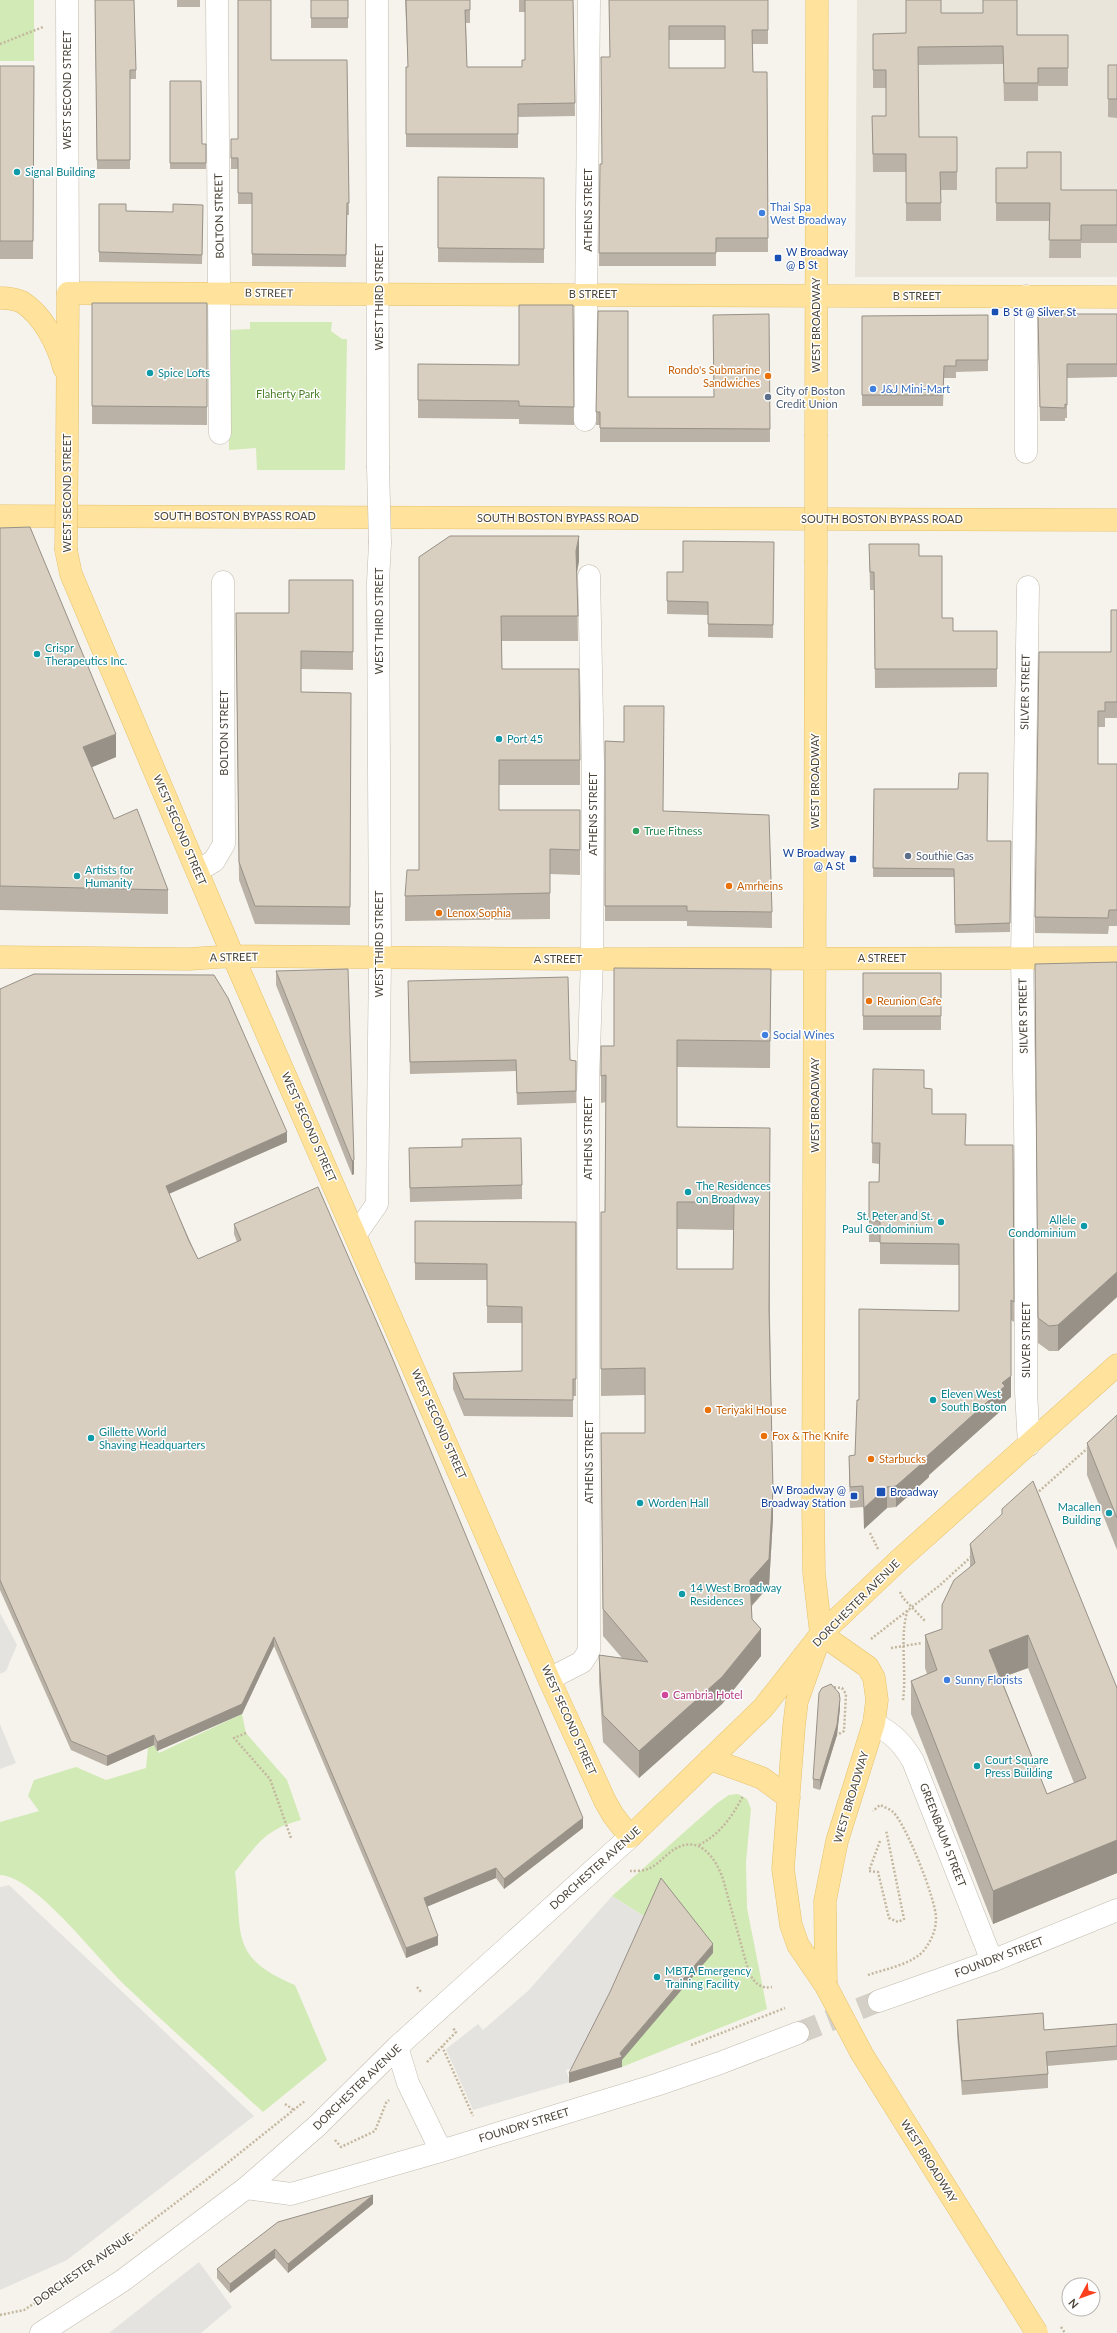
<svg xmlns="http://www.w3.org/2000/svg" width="1117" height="2333" font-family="Lato,sans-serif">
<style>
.residential{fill:#eae5da}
.green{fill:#d2eab5}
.parking{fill:#e5e3e0}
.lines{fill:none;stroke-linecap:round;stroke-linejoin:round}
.minor-tunnel{stroke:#d4d0c8;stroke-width:22;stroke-dasharray:22 11;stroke-linecap:butt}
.minor-casing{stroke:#c2bbae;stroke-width:23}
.major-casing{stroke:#e6c16a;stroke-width:23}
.path{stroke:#c4b79f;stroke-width:2.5;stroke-dasharray:2 2;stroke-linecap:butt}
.minor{stroke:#fff;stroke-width:22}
.major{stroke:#ffe39c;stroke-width:22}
.minor-bridge-casing{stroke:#c2bbae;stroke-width:23;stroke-linecap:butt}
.major-bridge-casing{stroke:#e6c16a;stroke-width:23;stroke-linecap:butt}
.path-bridge{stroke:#c4b79f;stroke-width:2.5;stroke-dasharray:2 2;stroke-linecap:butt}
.minor-bridge{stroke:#fff;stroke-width:22}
.major-bridge{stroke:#ffe39c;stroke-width:22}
.wall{fill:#bab2a6;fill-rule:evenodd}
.shaded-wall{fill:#979187}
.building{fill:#d8cfc1;stroke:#979187;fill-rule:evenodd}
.culture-dot{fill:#0f9aa8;stroke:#fff;stroke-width:1.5}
.shop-dot{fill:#3f7fe0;stroke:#fff;stroke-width:1.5}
.transit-dot{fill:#1a4fb4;stroke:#fff;stroke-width:1.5}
.food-dot{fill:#e8710a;stroke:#fff;stroke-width:1.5}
.service-dot{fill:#5c6f8a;stroke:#fff;stroke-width:1.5}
.leisure-dot{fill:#2e9e5b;stroke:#fff;stroke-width:1.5}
.hotel-dot{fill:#d1479c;stroke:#fff;stroke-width:1.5}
.labels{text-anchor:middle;stroke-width:3;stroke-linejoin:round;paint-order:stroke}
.street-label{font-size:11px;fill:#4b4439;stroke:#fff}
.culture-label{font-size:11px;fill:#0d838f;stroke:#fff;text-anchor:start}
.shop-label{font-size:11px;fill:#366cbe;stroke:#fff;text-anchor:start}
.transit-label{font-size:11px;fill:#164399;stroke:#fff;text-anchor:start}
.food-label{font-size:11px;fill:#c56008;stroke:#fff;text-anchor:start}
.service-label{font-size:11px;fill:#4e5e75;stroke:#fff;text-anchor:start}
.park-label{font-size:11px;fill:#4a7f2a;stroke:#fff}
.leisure-label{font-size:11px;fill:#27864d;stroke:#fff;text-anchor:start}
.hotel-label{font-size:11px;fill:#b23c85;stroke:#fff;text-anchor:start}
</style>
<rect width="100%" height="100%" fill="#f6f3ec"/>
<path class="residential" d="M857 0H1117V277H855Z"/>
<path class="green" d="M0 0H34V61H0Z
M250 322H332L331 331 342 339H347L345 470H257L256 448 229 450V330L250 329Z
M242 1714 246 1733 287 1780 301 1820C265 1829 257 1845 235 1872 243 1934 228 1957 295 1985L327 2060 263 2112C218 2071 173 2031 129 1989 101 1964 36 1876 0 1875V1822L39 1811 28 1796 34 1780 76 1767 106 1780 146 1768 148 1748 154 1745 159 1753Z
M738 1794 747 1799 751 1809 746 1862 747 1908 767 2009 622 2067 620 2062 647 1918 612 1896 716 1804 729 1795Z"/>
<path class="parking" d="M0 1613 17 1645 6 1671 0 1674Z
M0 1724 16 1763 0 1769Z
M9 1885 254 2116 67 2260 0 2290V1887Z
M612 1896 647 1918 577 2067 566 2070 570 2082 473 2110 446 2049 478 2024 483 2030 528 1991Z
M199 2262 232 2307 201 2333H109Z"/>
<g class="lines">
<path class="minor-tunnel" d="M798 2033 879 2001"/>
<defs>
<path id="minor" d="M67 0 68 293
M217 0 220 433
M377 0 378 466
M1026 296V452
M585 420 589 0
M1028 587 1022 958 1026 1182V1392L1029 1445
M197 871 214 861 224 844 223 582
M356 1234 377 1204 380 958 378 582 380 543
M549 1679 582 1662 589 1651 588 1083 592 958 593 765 589 576
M874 1723C894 1735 901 1741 913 1761L992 1961
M879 2001 992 1961 1117 1910
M397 2047 408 2083 441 2151
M246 2188 291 2194 441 2151 656 2085 720 2063 798 2033
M41 2333 122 2281 246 2188 317 2126 397 2047 630 1837"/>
<path id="major" d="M0 298C7 298 15 299 22 302 43 315 58 345 64 368
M816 434 817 0
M67 450 68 293 1117 297
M0 516 1117 520
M66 550 71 574 233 956 549 1679 605 1801 613 1815 630 1837 763 1708 821 1634 898 1561 1117 1365
M816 563 813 1505 814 1573 821 1634 797 1701 794 1726 783 1869 791 1925 798 1945 826 1986
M0 957 189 959 233 956 574 959 1117 958
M821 1634 868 1667 874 1678 877 1700 874 1723 837 1841 825 1901 826 1986
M710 1759 762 1778 789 1798"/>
</defs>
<use href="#minor" class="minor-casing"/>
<use href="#major" class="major-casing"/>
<path class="path" d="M0 44 43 27
M1036 1494 1089 1447
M870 1533 878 1549
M900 1592 903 1598 926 1622
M871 1639 939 1586 972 1556
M891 1648 922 1643
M830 1687 842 1688 846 1694 844 1731 837 1735
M903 1700C907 1671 899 1636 908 1609
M246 1733 234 1738 270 1779 291 1838
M880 1841 869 1871 878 1872 889 1918 898 1922 904 1919 886 1830
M699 1845C720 1834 732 1817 743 1796
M630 1871C635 1871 643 1871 648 1869 658 1865 666 1854 675 1849 700 1834 716 1859 723 1879L749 1973C755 1983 760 1989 772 1987
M868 1975C885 1969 914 1964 925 1949 932 1939 936 1930 936 1918 936 1900 906 1824 893 1812 890 1809 884 1807 880 1805L873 1811
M417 1987 422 1993
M691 2045 785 2008
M442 2046 473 2116
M427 2062 456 2032 453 2028
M285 2104 294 2110
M335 2140 341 2147 375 2131 386 2103 389 2100
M0 2315 24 2310 92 2266 206 2180 305 2101"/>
<use href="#minor" class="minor"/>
<use href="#major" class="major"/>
<defs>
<path id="minor-bridge" d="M378 466 380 543"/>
<path id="major-bridge" d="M816 434V563
M66 550 67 450
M826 1986 862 2054 1037 2333"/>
</defs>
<use href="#minor-bridge" class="minor-bridge-casing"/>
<use href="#major-bridge" class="major-bridge-casing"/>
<path class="path-bridge" d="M1061 2327 1065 2333"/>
<use href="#minor-bridge" class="minor-bridge"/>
<use href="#major-bridge" class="major-bridge"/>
</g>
<path class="wall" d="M95 0 136 70V79H130V169H97Z
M177 0H200V7H177Z
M311 0H348V28H311Z
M405 0H470V23H466L467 67H522L525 60V12H519V0H573L575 116 518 117V148L406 147V67H408Z
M609 0H768V44H752L753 72H767L768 252H716V266H599L600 164H602L610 57ZM669 40H725V68H669Z
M941 13 1017 35H1068V86H1038V101H1004L1003 64 918 65 919 137H957V190H941V221H906V172H873L872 116H886V88H873V34L906 33Z
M271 60H347L349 215H347L346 267 252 266V204H238V169H231V139H238Z
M1108 65H1117V118L1108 117Z
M0 66H34L33 259H0Z
M170 81 202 144H206V169H170Z
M996 168 1061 190H1117V243H1081V258H1049L1050 221H996Z
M438 177 544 178V263L438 262Z
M99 204 126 211 173 212 203 205 202 264 99 262Z
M92 303H207V425L92 424Z
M573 305 574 425 519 424V419L418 418V364L519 365Z
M769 314 770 442H600V425H596V412L628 397H714Z
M1038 314H1117V377L1067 378V418H1065V421H1040Z
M988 315V371L956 372V378H944L943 406H862V316Z
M0 528 116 757 92 767 114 819 168 890V914L0 910Z
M774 542 773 638 708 637V615L667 614V572H683Z
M869 544 919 556 942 618 953 631H997V687L875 688 874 590H870Z
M419 557 579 561 577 573 578 641H502V669L580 760V785H499V810H580V875L550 874V919L405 921V896L419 870Z
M353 580V670L301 669V692L351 693 350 925 255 924 239 880 236 631 289 613Z
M1117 610V718H1105V727H1098V764H1117V926H1109L1108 934 1035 933V917L1111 652Z
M605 741 624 742 663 811 772 912V928L687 926V921H605Z
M874 789 987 841H1011L1010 932 955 933 954 877H873Z
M1117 962V1297L1058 1351H1049L1038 1343 1035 990Z
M771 969 770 1068 677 1067V1127L770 1128V1314L773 1518 769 1586 752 1606V1619L761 1656 722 1704 639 1778 603 1742 599 1682V1655L622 1658 603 1636 601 1433H645V1395L601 1396V1212H605L606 1102 601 1103V1046H614ZM677 1229 734 1230 733 1269H677Z
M276 971 354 1160V1174L352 1175 276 985Z
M863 973H941V1030H863Z
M0 989 287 1142 169 1194 198 1259 237 1242 234 1234V1224L583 1828 504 1889 496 1878 427 1906 438 1945 406 1958 274 1646 242 1714 157 1751 154 1745 107 1766 71 1750 0 1590Z
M408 993 570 1060 576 1061V1103L517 1105 516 1071 410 1074Z
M873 1069 924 1088 932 1114 965 1145H1013L1014 1322 1011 1320V1397L1005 1402V1407L929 1475V1477L896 1507 887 1508 864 1529 863 1507 850 1508 849 1477V1456L855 1455 859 1400 959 1311V1265L880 1264V1242H869V1182H879V1164L872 1163Z
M462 1147 522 1185V1199L410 1202 409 1162Z
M415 1221 576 1222V1396H573V1417L464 1416 453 1389V1373L522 1371V1323H487V1280H415Z
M1117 1415V1550L1087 1475V1443Z
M1002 1509 1117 1688V1873L993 1924 911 1714V1681L927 1674 925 1668V1635L942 1629V1605L970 1567V1544L1002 1515ZM1028 1668 1074 1783 1047 1794 1001 1678Z
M840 1708 837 1735 820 1790 813 1788V1779Z
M957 2020 1044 2030 1117 2024V2060L1047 2066 1048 2074V2088L962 2095 957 2034Z
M373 2204 288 2273 275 2258 230 2293 217 2278V2269Z"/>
<path class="shaded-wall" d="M579 536V561L576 576V551Z
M116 734V757L83 771V747Z
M287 1132V1142L166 1195V1186Z
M354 1160V1174L352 1175V1161Z
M1117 1272V1297L1058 1351V1325Z
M1011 1300V1397L1005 1402V1407L929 1475V1477L896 1507V1486L1002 1383Z
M887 1487V1508L864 1529V1508Z
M773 1490V1518L769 1586 750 1607V1580Z
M761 1629V1656L722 1704 639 1778V1751Z
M1028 1635V1668L989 1682V1650Z
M274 1637V1646L242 1714 157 1751V1742Z
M840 1699V1708L837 1735 820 1790V1780Z
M154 1735V1745L107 1766V1756Z
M583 1818V1828L504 1889V1879Z
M1117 1840V1873L993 1924V1891Z
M496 1868V1878L424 1908V1898Z
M438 1936V1945L406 1958V1948Z
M713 1944V1953L622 2060V2067L569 2083V2073L620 2053Z
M373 2195V2204L288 2273V2264Z
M275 2249V2258L230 2293V2284Z"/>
<path class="building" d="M95 0H134L136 70H130V160H97Z
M238 0H271V60H347L349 203H347L346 255 252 254V193H238V158H231V139H238Z
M311 0H348V18H311Z
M406 0H470V10H465L467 67H522V60H525V0H573L575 103 518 104V134H406V67H408Z
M609 0H768V30H752L753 72H767L768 238H716V253H599L600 164H602L601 57H610ZM669 26H725V68H669Z
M906 0H941V13H983V0H1017V35H1068V68H1038V83H1004L1003 46 918 47 919 137H957V172H940L941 203H906V154H873L872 116H886V70H873V34L906 33Z
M1108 65H1117V99H1108Z
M0 66H34L33 241H0Z
M170 81H201L202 144H206V163H170Z
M1027 152H1061V190H1117V225H1081V240H1049L1050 203H996V168H1027Z
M438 177 544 178V249L438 248Z
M99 204H126V211L173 212V204L203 205 202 255 99 252Z
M92 303H207V407L92 406Z
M519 305H573L574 407 519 406V401L418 400V364L519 365Z
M598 311H628V397H714L713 315 769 314 770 429 600 428V412H596Z
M1038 314H1117V364H1067V405L1065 404V408L1040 407Z
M988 315V360H956V366H944L943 395H862V316Z
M30 527 116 734 83 747 114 819 137 809 168 890 0 886V528Z
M450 536H579L576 551 578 616H501L502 669H579L580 760H499V810H580V850L550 849V893L405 896 407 870H419V557Z
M683 541 774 542 773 625 708 624V602L667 601V572H683Z
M869 544H919V556H942V618H953V631H997V669H875L874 572H870Z
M289 580H353V652L301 651V692L351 693 350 907 255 906 239 862 236 613H289Z
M1111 610H1117V702H1105V711H1098V764H1117V910H1109L1108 918 1035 917 1039 652H1111Z
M624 706H664L663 811 769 815 772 912 687 911V906H605V741L624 742Z
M959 773H988L987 841H1011L1010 923 955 925 954 869 873 868 874 789H958Z
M1117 962V1272L1058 1325 1049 1326 1038 1318 1035 964Z
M614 968 771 969 770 1041 677 1040V1127L770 1128 769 1309 773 1490 769 1559 750 1580 752 1619 761 1629 722 1677 639 1751 603 1715 599 1655 648 1662 603 1609 601 1433H645V1368L601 1369V1212H605L606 1075 601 1076V1046H614ZM677 1202H734L733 1269H677Z
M348 969 354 1160 352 1161 276 971Z
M863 973H941V1016H863Z
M34 974 214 975 228 998 287 1132 166 1186 189 1241 198 1259 241 1240 234 1224 318 1187 389 1350 583 1818 504 1879 496 1868 424 1898 438 1936 406 1948 274 1637 242 1704 157 1742 154 1735 107 1756 71 1741 0 1580V989Z
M568 977 570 1060 576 1061V1091L517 1093 516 1060 410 1062 408 981Z
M873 1069 924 1070V1088L932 1089V1114H966L965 1145H1013L1014 1302 1011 1300V1376L1002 1383 1005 1386 926 1457H929L896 1486 887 1487 864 1508 863 1486 850 1487 849 1456 855 1455 857 1400H859V1309L959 1311V1244L880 1243V1221H869V1182H879L880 1143H872Z
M521 1138 522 1185 410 1188 409 1148 462 1147V1139Z
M415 1221 576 1222V1379H573V1400L464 1399 453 1373 522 1371V1307L487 1306V1264L415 1263Z
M1117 1415V1518L1087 1443Z
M1033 1481 1117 1688V1840L993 1891 911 1681 937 1670 925 1635 942 1629V1605L954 1580 975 1563 970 1544 1002 1514V1509ZM1028 1635 1086 1778 1047 1794 989 1650Z
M831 1684 839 1693 840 1699 837 1725 820 1780 813 1779 819 1693 822 1688Z
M661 1878 713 1944 620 2053 622 2057 569 2073 610 1992Z
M1043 2013 1044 2030 1117 2024V2046L1046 2052 1048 2074 962 2081 957 2020Z
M373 2195 288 2264 275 2249 230 2284 217 2269 278 2222Z"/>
<g class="culture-dot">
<circle cx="17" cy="172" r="4"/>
<circle cx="150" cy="373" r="4"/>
<circle cx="37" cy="654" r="4"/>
<circle cx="499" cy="739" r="4"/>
<circle cx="77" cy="876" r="4"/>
<circle cx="688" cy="1192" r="4"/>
<circle cx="941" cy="1222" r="4"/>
<circle cx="1084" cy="1226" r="4"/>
<circle cx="933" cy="1400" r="4"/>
<circle cx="91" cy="1438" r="4"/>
<circle cx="640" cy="1503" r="4"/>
<circle cx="1109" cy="1513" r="4"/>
<circle cx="682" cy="1594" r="4"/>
<circle cx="977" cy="1766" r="4"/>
<circle cx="657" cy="1977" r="4"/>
</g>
<g class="shop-dot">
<circle cx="762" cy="213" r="4"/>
<circle cx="873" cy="389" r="4"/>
<circle cx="765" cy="1035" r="4"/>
<circle cx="947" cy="1680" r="4"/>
</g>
<g class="transit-dot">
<rect x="774" y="254" width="8" height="8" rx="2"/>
<rect x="991" y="308" width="8" height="8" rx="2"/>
<rect x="849" y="855" width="8" height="8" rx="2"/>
<rect x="876" y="1487" width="10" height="10" rx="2"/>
<rect x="850" y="1492" width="8" height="8" rx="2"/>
</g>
<g class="food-dot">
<circle cx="768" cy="376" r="4"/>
<circle cx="729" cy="886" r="4"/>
<circle cx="439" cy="913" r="4"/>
<circle cx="869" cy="1001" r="4"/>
<circle cx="708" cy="1410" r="4"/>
<circle cx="764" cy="1436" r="4"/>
<circle cx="871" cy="1459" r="4"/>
</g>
<g class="service-dot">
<circle cx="768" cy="397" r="4"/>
<circle cx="908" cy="856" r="4"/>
</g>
<circle class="leisure-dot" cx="636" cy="831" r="4"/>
<circle class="hotel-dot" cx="665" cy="1695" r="4"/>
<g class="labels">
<g class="street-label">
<text transform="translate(67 90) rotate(-90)" y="4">WEST SECOND STREET</text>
<text transform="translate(588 210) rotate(-90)" y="4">ATHENS STREET</text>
<text transform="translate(219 216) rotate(-91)" y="4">BOLTON STREET</text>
<text transform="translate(269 293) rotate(1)" y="4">B STREET</text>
<text x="593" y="298">B STREET</text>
<text x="917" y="300">B STREET</text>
<text transform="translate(379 297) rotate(-90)" y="4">WEST THIRD STREET</text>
<text transform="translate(816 325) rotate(-90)" y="4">WEST BROADWAY</text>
<text transform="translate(67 493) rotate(-90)" y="4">WEST SECOND STREET</text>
<text x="235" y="520">SOUTH BOSTON BYPASS ROAD</text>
<text x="558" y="522">SOUTH BOSTON BYPASS ROAD</text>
<text x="882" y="523">SOUTH BOSTON BYPASS ROAD</text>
<text transform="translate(379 621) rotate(-90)" y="4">WEST THIRD STREET</text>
<text transform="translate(1025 692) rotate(-89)" y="4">SILVER STREET</text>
<text transform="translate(224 733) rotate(-90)" y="4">BOLTON STREET</text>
<text transform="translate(815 781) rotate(-90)" y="4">WEST BROADWAY</text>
<text transform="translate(593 814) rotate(-90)" y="4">ATHENS STREET</text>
<text transform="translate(180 830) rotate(67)" y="4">WEST SECOND STREET</text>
<text transform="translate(379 944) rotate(-90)" y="4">WEST THIRD STREET</text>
<text transform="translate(234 957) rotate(-1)" y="4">A STREET</text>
<text x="882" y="962">A STREET</text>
<text x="558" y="963">A STREET</text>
<text transform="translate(1023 1016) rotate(-91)" y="4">SILVER STREET</text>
<text transform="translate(815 1105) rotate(-90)" y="4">WEST BROADWAY</text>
<text transform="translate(309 1127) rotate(66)" y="4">WEST SECOND STREET</text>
<text transform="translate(588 1138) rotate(-90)" y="4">ATHENS STREET</text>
<text transform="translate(1026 1340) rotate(-90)" y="4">SILVER STREET</text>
<text transform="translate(439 1424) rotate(66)" y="4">WEST SECOND STREET</text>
<text transform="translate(589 1462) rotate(-90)" y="4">ATHENS STREET</text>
<text transform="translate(856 1603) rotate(-45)" y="4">DORCHESTER AVENUE</text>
<text transform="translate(569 1720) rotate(66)" y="4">WEST SECOND STREET</text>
<text transform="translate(851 1797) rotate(-73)" y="4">WEST BROADWAY</text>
<text transform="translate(943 1835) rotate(69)" y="4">GREENBAUM STREET</text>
<text transform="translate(595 1868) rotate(-42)" y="4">DORCHESTER AVENUE</text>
<text transform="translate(999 1957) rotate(-21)" y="4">FOUNDRY STREET</text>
<text transform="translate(357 2087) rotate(-44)" y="4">DORCHESTER AVENUE</text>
<text transform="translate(524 2125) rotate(-17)" y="4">FOUNDRY STREET</text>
<text transform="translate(929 2161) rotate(58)" y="4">WEST BROADWAY</text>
<text transform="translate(83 2269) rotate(-35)" y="4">DORCHESTER AVENUE</text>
</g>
<g class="culture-label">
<text x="25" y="176">Signal Building</text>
<text x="158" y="377">Spice Lofts</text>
<text x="45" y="652">Crispr<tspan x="45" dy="13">Therapeutics Inc.</tspan></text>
<text x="507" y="743">Port 45</text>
<text x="85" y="874">Artists for<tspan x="85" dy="13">Humanity</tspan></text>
<text x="696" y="1190">The Residences<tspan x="696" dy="13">on Broadway</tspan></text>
<text x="933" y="1220" text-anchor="end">St. Peter and St.<tspan x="933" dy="13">Paul Condominium</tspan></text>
<text x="1076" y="1224" text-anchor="end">Allele<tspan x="1076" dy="13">Condominium</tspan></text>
<text x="941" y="1398">Eleven West<tspan x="941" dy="13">South Boston</tspan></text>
<text x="99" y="1436">Gillette World<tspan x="99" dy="13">Shaving Headquarters</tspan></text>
<text x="648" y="1507">Worden Hall</text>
<text x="1101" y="1511" text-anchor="end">Macallen<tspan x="1101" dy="13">Building</tspan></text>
<text x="690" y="1592">14 West Broadway<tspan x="690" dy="13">Residences</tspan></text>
<text x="985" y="1764">Court Square<tspan x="985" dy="13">Press Building</tspan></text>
<text x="665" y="1975">MBTA Emergency<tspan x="665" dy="13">Training Facility</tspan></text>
</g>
<g class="shop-label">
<text x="770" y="211">Thai Spa<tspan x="770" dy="13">West Broadway</tspan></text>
<text x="881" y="393">J&amp;J Mini-Mart</text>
<text x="773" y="1039">Social Wines</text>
<text x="955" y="1684">Sunny Florists</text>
</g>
<g class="transit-label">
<text x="786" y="256">W Broadway<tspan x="786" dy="13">@ B St</tspan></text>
<text x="1003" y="316">B St @ Silver St</text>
<text x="845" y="857" text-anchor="end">W Broadway<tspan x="845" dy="13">@ A St</tspan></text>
<text x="846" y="1494" text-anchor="end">W Broadway @<tspan x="846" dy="13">Broadway Station</tspan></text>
<text x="890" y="1496">Broadway</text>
</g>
<g class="food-label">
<text x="760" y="374" text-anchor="end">Rondo's Submarine<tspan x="760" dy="13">Sandwiches</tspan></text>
<text x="737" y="890">Amrheins</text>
<text x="447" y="917">Lenox Sophia</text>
<text x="877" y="1005">Reunion Cafe</text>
<text x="716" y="1414">Teriyaki House</text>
<text x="772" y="1440">Fox &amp; The Knife</text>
<text x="879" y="1463">Starbucks</text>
</g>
<g class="service-label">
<text x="776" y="395">City of Boston<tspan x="776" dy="13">Credit Union</tspan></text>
<text x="916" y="860">Southie Gas</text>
</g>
<g class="park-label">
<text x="288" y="398">Flaherty Park</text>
</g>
<g class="leisure-label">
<text x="644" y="835">True Fitness</text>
</g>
<g class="hotel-label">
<text x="673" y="1699">Cambria Hotel</text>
</g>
</g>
<g transform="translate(1081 2297) rotate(229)"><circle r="19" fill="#ffffff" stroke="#b7b4b0"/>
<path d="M0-3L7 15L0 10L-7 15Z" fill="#fc3f1d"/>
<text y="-6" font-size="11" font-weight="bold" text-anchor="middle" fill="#4b4439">N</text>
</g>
</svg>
